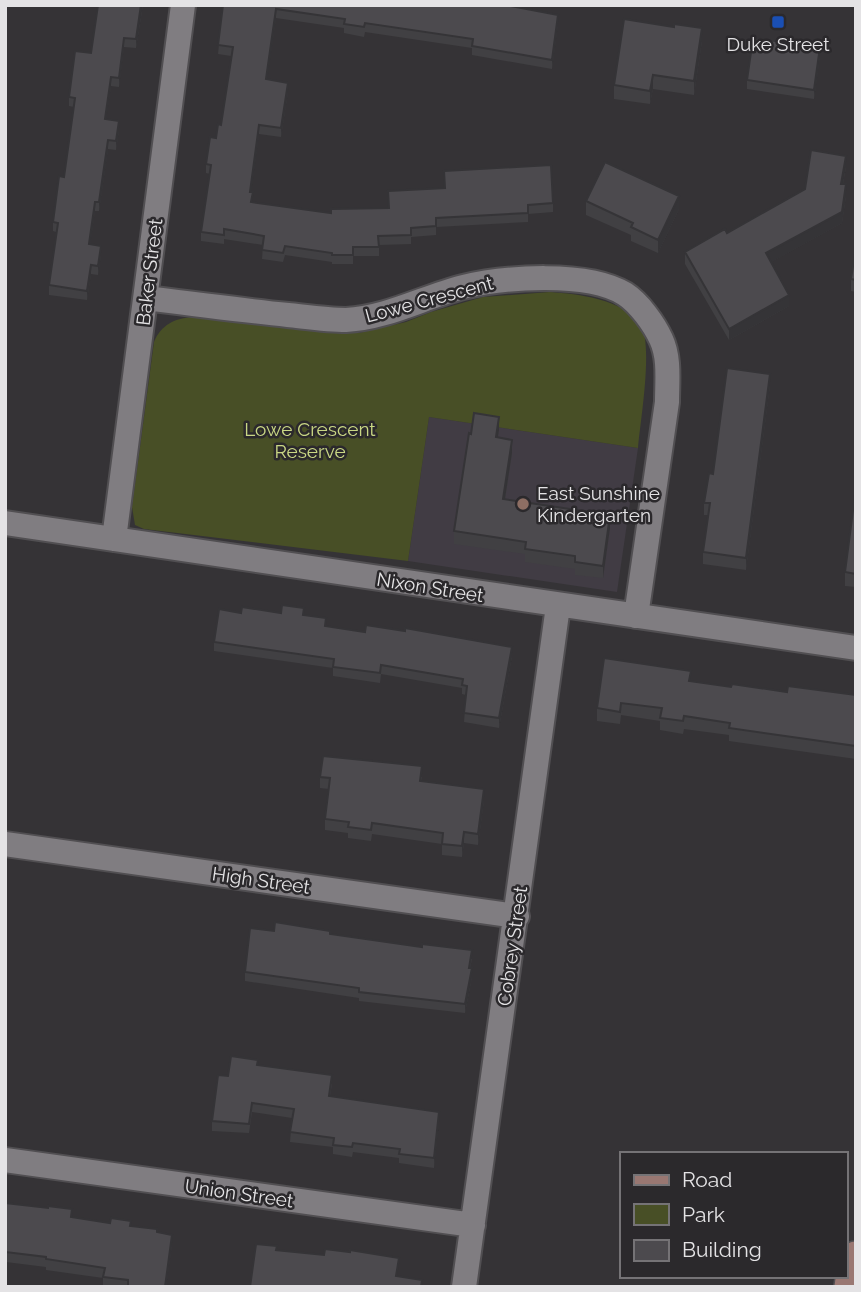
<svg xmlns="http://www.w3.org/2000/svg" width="861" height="1292" font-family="Raleway,sans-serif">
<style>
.built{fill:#413c44}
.green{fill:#484f26}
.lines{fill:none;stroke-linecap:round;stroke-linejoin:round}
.street-casing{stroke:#514f52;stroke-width:28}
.secondary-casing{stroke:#514f52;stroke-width:38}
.street{stroke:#807d81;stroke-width:24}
.secondary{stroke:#997772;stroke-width:35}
.wall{fill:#414043}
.shaded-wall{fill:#353437}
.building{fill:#4c4a4e;stroke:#353437;stroke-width:2}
.transit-dot{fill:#1a4fb4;stroke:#2b292c;stroke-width:2.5}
.education-dot{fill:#8d6e63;stroke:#2b292c;stroke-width:2.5}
.labels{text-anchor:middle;stroke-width:5;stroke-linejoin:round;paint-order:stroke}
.poi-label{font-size:19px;fill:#e4e3e5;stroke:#2b292c}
.street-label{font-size:19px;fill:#e4e3e5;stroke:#2b292c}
.park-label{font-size:19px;fill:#c9d784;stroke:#2b292c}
</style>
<rect width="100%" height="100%" fill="#353336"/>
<path class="built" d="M429 417 638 448 617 592 408 561Z"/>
<path class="green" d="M550 292C578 294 623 299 640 324 654 342 640 423 638 448L429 417 408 561 144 529 135 525 132 507 154 342C161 325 175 318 193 317L335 333H359L406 322 431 312 483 297Z"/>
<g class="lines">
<defs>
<path id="street" d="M146 298C193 304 240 310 288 315 307 317 327 320 346 320 387 318 424 297 463 287 504 277 588 271 625 294 639 303 654 324 661 339 670 358 667 381 667 402L636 616
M5 523 856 648
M114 539 183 5
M5 844 517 916
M5 1160 473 1225
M464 1287 558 606"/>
<path id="secondary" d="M852 1287 856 1259"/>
</defs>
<use href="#street" class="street-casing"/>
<use href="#secondary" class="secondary-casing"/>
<use href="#street" class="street"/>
<use href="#secondary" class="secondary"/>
</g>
<path class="wall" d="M98 5H143L136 48 124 47 119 87 111 86 106 119 119 130 116 150 108 149 99 211H95L90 245 101 255 98 275 91 274 87 300 49 295V285L56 232 53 231V222L64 177 74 107 69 106V97L91 53Z
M223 5 558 24 552 69 472 55V48L365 32 364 37 344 33V28L276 18 267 79 288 92 281 137 259 134 251 192 252 202 331 213 553 203V212L528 214V222L436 227V235L411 237V244L379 245V256H353V264H332V262L285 255 283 262 262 259 263 245 224 239V244L201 241V232L210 174 206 173V164L221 125 231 56 218 54Z
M702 41 694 95 653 89 650 104 614 99V85Z
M820 56 814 99 747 89V80Z
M846 167 843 184 846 196 842 223 771 262 789 306 729 340 685 264V252L727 233Z
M586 201 679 209 658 253 631 241V235L586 215Z
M856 254V292L851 291V279Z
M770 385 746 570 703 564V552L708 515H704V503L713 474Z
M499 430 498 438 512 453 505 500 610 528 603 578 575 575V569L525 562V554L454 544V531L471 434Z
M856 495V587L845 586V572Z
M241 613 304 615 326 626 512 656 499 728 464 722 466 695 462 694V688L381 674 380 683 333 676V668L214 651V642Z
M691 681 731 687 787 692 856 695V759L729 741V735L684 729 683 734 660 730V721L621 715 620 724 597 721V708Z
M320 777H422L421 781 484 800 478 845 464 843 462 857 442 855V844L372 834 371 841 348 838V833L325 830V819L329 789 320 788Z
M274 931 330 935 472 959 470 968 472 977 465 1013 359 1001V998L245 981V972Z
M258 1065 332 1084 330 1096 439 1121 434 1168 399 1163V1158L353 1152 352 1157 333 1154V1147L290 1142 292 1118 252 1112 249 1133 212 1131V1121L228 1076Z
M5 1203 72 1217 131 1226 157 1232 172 1245 166 1287H103V1278L46 1270V1267L6 1262V1266Z"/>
<path class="shaded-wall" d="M141 5H143L136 48V39Z
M276 9V18L266 88V79Z
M558 15V24L552 69V60Z
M702 28V41L694 95V81Z
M124 38V47L119 87V78Z
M820 47V56L814 99V90Z
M653 75V89L650 104V91Z
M111 77V86L105 128V119Z
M288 83V92L281 137V128Z
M119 121V130L116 150V141Z
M259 125V134L250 201V192Z
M108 140V149L99 211V202Z
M846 156V167L841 195V184Z
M846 184V196L842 223 766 265V253Z
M679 196V209L658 253V240Z
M95 202V211L89 253V244Z
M101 246V255L98 275V266Z
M91 265V274L87 300V291Z
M789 295V306L729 340V329Z
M770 374V385L746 570V558Z
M499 417V430L496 450V437Z
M512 440V453L503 512V499Z
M610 515V528L603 578V566Z
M512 647V656L499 728V718Z
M484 789V800L478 845V834Z
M464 832V843L462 857V846Z
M472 968V977L465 1013V1004Z
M439 1112V1121L434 1168V1158Z
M172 1235V1245L166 1287H165Z"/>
<path class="building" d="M98 5H141L136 39 124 38 119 78 111 77 105 119 119 121 116 141 108 140 99 202H95L89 244 101 246 98 266 91 265 87 291 49 285 58 223 53 222 59 176 64 177 75 98 69 97 75 51 91 53Z
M223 5H506L558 15 552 60 472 46 473 39 365 23 364 27 344 24 345 19 276 9 266 79 288 83 281 128 259 125 250 192H253L251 202 331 213V209L389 208 388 191 445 188 444 171 551 165 553 203 528 205V213L436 218V226L411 228V235L378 236 379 247H353V255H332V253L285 246 283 253 262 250 264 236 224 229V235L201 232 211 165 206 164 210 137 216 138 218 124 221 125 233 47 218 45Z
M624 19 674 27V24L702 28 694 81 653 75 650 91 614 85Z
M753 38 820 47 814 90 747 80Z
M811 150 846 156 841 184H846L842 212 766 253 789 295 729 329 685 252 725 229 727 233 805 189Z
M605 162 679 196 658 240 631 227 633 223 586 201Z
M855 254H856V280L851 279Z
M727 368 770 374 746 558 703 552 710 503H704L709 473 713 474Z
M474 413 499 417 496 437 512 440 503 499 610 515 603 566 575 562V556L525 549 526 542 454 531 469 433 471 434Z
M855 495H856V574L845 572Z
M282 605 304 608 303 615 326 618 325 626 365 632 366 625 405 631V628L512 647 499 718 464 713 467 686 462 685 463 679 381 665 380 673 333 667 334 659 214 642 219 609 241 613 242 607 281 613Z
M604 658 691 671 689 681 731 687 732 684 787 692 788 686 856 695V746L729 728 730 723 684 716 683 721 660 718 662 708 621 703 620 712 597 708Z
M323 756 422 766 420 781 484 789 478 834 464 832 462 846 442 844 443 833 372 823 371 830 348 827 349 822 325 819 330 778 320 777Z
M275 922 330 931V934L422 947V944L472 950 469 968H472L465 1004 359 992V988L245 972 250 928 274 931Z
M231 1056 258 1060 257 1065 332 1075 329 1096 439 1112 434 1158 399 1154 400 1149 353 1143 352 1147 333 1145 334 1138 290 1132 294 1109 252 1103 249 1124 212 1121 218 1075 228 1076Z
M5 1203 48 1208V1206L72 1209 71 1217 110 1223 111 1218 131 1221 130 1226 157 1229V1232L172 1235 165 1287 128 1286V1280L103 1277 105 1268 46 1259V1257L6 1252 5 1255Z
M256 1244 277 1246 276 1250 324 1255 325 1249 350 1252V1250L399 1258 396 1276 422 1280 421 1287H250Z"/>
<rect class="transit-dot" x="771" y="15" width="14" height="14" rx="3.5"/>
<circle class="education-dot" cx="523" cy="504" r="7"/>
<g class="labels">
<g class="poi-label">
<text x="778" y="51">Duke Street</text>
<text x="537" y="500" text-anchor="start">East Sunshine<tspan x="537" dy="22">Kindergarten</tspan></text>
</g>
<g class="street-label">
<text transform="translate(149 272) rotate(-83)" y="7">Baker Street</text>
<text transform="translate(429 299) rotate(-15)" y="7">Lowe Crescent</text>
<text transform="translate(430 587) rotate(9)" y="7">Nixon Street</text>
<text transform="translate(261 880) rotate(8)" y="7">High Street</text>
<text transform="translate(512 946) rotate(-82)" y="7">Cobrey Street</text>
<text transform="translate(239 1193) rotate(8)" y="7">Union Street</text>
</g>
<g class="park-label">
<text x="310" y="436">Lowe Crescent<tspan x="310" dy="22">Reserve</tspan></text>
</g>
</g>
<rect width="861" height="1292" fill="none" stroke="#e4e3e5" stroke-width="14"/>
<rect x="620" y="1152" width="228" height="126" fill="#2b292c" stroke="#757376" stroke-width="2"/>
<rect x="634" y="1175" width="35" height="10" fill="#997772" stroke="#757376" stroke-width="2"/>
<text x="682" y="1187" font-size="21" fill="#e4e3e5">Road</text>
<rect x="634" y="1204" width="35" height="21" fill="#484f26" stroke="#757376" stroke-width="2"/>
<text x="682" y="1222" font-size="21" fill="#e4e3e5">Park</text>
<rect x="634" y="1240" width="35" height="21" fill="#4c4a4e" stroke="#757376" stroke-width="2"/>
<text x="682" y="1257" font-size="21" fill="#e4e3e5">Building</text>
</svg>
